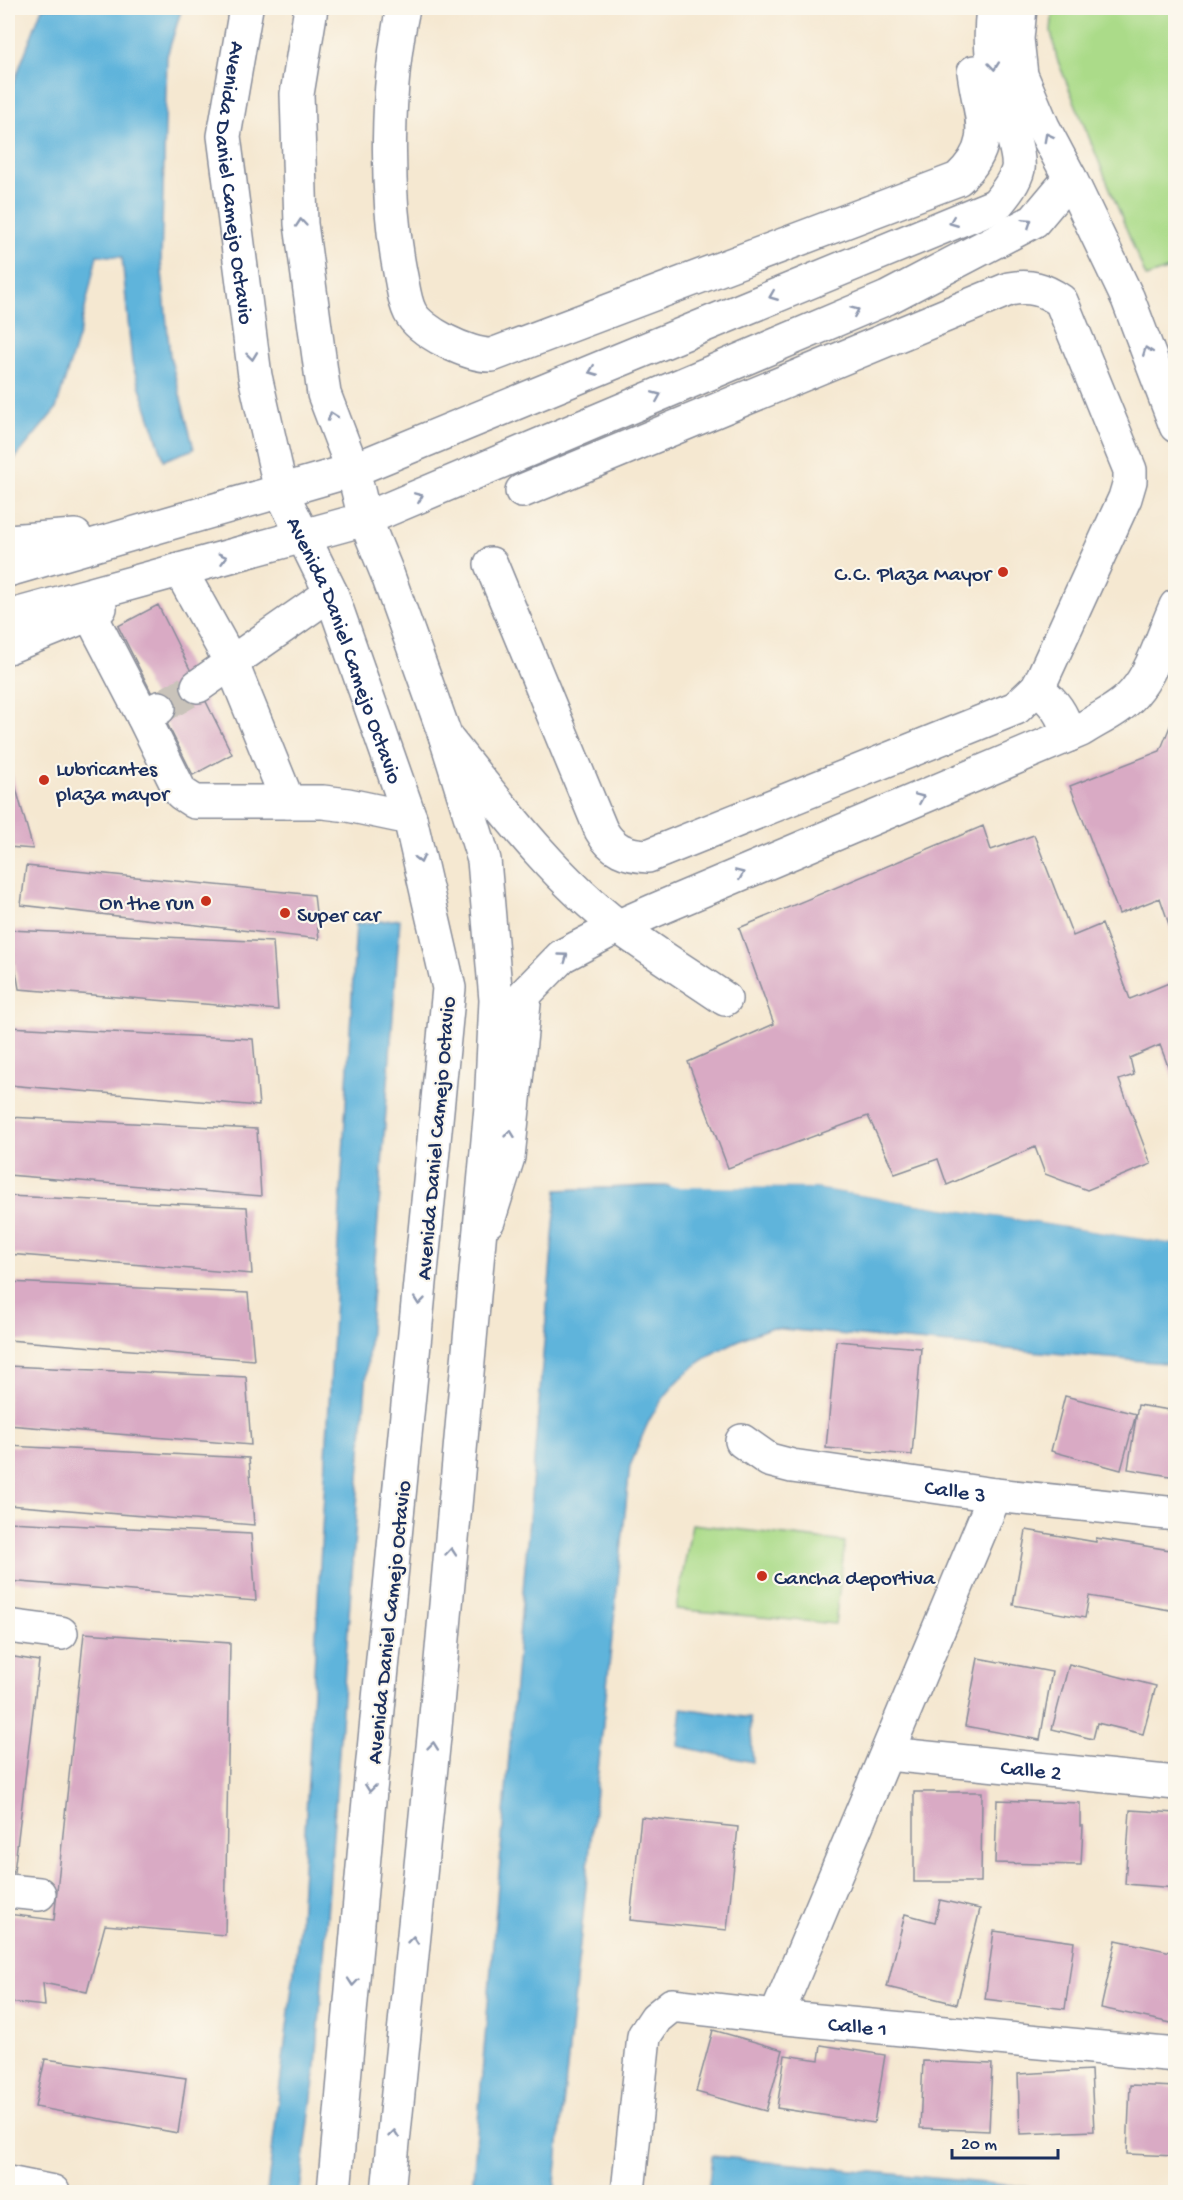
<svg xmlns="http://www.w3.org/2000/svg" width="1183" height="2200" font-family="'Gochi Hand',sans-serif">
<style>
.green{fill:#abdb89;stroke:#638574;stroke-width:1.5}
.water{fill:#5fb4db;stroke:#3d729c;stroke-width:1.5}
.pier{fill:#f5e8d1}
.building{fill:#d9aac4}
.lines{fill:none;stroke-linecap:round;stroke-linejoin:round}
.minor-tunnel{stroke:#c9c3ba;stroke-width:33;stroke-dasharray:33 16;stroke-linecap:butt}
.minor-casing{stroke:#888c98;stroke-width:36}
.major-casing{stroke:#888c98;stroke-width:36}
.minor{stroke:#fff;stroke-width:33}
.major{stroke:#fff;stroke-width:33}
.oneway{stroke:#8d97ae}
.poi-dot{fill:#c8321e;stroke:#fbf7ec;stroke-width:2}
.labels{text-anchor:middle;stroke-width:4.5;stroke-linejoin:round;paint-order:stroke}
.street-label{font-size:22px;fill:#1b2f5e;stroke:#fbf7ec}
.poi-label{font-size:22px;fill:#1b2f5e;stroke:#fbf7ec;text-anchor:start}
</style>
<rect width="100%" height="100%" fill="#fbf7ec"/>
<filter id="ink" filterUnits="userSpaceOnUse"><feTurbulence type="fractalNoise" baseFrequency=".0167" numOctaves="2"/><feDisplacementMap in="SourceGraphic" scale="12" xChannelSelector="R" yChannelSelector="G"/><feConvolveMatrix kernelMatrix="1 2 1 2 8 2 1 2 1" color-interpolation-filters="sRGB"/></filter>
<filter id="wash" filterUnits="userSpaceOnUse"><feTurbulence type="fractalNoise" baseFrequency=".008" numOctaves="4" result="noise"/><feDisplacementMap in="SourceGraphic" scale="24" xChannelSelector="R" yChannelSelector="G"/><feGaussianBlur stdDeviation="1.35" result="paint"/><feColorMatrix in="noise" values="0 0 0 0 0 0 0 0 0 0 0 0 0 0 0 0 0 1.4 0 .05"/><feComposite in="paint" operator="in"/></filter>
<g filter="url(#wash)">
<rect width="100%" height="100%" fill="#f5e8d1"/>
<path class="green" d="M1053 8H1175V267L1146 277 1057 59 1051 31Z
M692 1524 845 1542 835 1624 676 1609Z"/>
<path class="water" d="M42 8H182L167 56 161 261 170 356 194 449 164 460 132 363 122 257 97 255 80 331 56 409 8 467V98Z
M400 919 316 2066 300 2192H267L300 1921 356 924Z
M649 1186 815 1188 1175 1244V1364L770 1328C718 1346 678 1369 650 1419 642 1434 637 1451 630 1466L554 2192H472L557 1190Z
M682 1708 750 1718 753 1762 678 1746Z
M712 2156 1074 2192H708Z"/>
<path class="pier" d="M670 1184 815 1185 1176 1241 1175 1244 815 1188 670 1187Z"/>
<g id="blocks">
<path class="building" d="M158 605 232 754 193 775 118 626Z
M1175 714 1176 942H1175L1160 898 1119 914 1070 786 1160 751Z
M10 767 33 849 8 847V768Z
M983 826 991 850 1034 835 1073 936 1102 924 1130 999 1176 980V1087L1160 1045 1130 1058 1134 1075 1119 1080 1151 1164 1087 1190 1045 1174 1035 1147 947 1185 938 1159 895 1174 868 1116 728 1168 688 1062 774 1024 739 928Z
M26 866 314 895 319 939 21 905Z
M9 930 273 942 278 1010 19 989Z
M8 1027 253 1039 259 1106 8 1085Z
M8 1117 257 1129 261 1196 8 1175Z
M8 1196 247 1207 252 1274 8 1254Z
M8 1282 248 1293 254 1360 8 1340Z
M836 1341 921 1348 912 1455 826 1448Z
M8 1366 246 1377 251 1445 8 1425Z
M1065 1396 1136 1414 1121 1470 1051 1451Z
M1138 1405 1176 1411V1477L1128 1469Z
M8 1446 249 1458 254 1525 8 1505Z
M8 1522 251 1534 256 1601 8 1581Z
M1026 1530 1096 1542V1538L1176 1551V1611L1089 1596 1085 1618 1013 1605Z
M84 1633 230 1643 225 1935 105 1925 87 1992 43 1983 45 2006 8 2002V1914L54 1920Z
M8 1656 39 1661 14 1872H8Z
M978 1658 1052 1672 1040 1740 965 1726Z
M1069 1664 1156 1686 1143 1734 1097 1723 1093 1739 1052 1729Z
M914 1792H982L981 1882H914Z
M997 1800 1080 1803V1826H1083L1081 1865 995 1863Z
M1130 1810 1176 1813V1888L1125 1884Z
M641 1817 738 1827 727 1930 630 1920Z
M940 1900 980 1909 957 2004 887 1987 905 1914 935 1922Z
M994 1931 1074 1942 1065 2009 985 1999Z
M1116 1940 1176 1953V2024L1101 2008Z
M713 2030 783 2050 766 2111 696 2092Z
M821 2045 885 2055 874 2123 777 2108 785 2055 819 2060Z
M45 2059 186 2078 178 2133 35 2107Z
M923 2061 992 2064 989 2131 920 2128Z
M1091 2070 1094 2131 1020 2134 1018 2074Z
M1130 2085 1176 2087V2156L1127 2154Z"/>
</g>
</g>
<g filter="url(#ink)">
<use href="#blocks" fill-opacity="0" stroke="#888c98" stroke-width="1.5"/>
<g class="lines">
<path class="minor-tunnel" d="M159 708 198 686"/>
<defs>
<g id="minor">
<path id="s1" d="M246 8 224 136 255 376 281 491"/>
<path d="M311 8 297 94 301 224 324 394 353 470 996 205C1005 194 1015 182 1018 169 1021 150 1001 103 996 82 991 58 990 32 993 8"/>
<path d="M403 8C386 87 385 192 400 272 403 285 404 300 410 312 420 332 469 356 492 355L958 179C997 143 980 118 974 72"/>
<path d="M1020 8 1017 39 1021 75 1043 127 1070 178 1128 299 1176 426"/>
<path d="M365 519 887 298 1034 221 1070 178"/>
<path d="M491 564 601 830C612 850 626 855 648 856L1016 708 1037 688 1043 677 1125 498 1130 481V470L1061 301C1044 289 1030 285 1009 289L522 491"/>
<path d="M180 570 232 664 288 802"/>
<path d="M90 614 143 716 159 708"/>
<path d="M198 686 331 593"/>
<path d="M1037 688C1055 703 1062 713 1069 735"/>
<path d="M143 716 181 793 195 802H323L348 805 410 818"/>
<path d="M446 738C499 804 551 875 619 927 653 952 690 975 725 999"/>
<path d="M488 1221 508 1157 525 994 562 956 619 926 653 911 1081 730C1098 719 1121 709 1134 693 1154 670 1163 634 1176 606"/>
<path id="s2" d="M742 1441 769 1460 792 1466 995 1495 1176 1514"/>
<path d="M8 1626 61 1633"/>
<path id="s3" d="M888 1754 1176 1783"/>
<path d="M8 1891 39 1894"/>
<path d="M776 2017 995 1495"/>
<path d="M8 2183 53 2192"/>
<path id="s4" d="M628 2192 644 2036 656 2018 672 2005 776 2017 1176 2055"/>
</g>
<g id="major">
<path id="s5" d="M281 491 331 593 410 818 449 988 368 1811 334 2192"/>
<path d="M8 541 75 536"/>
<path d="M8 570 353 470 365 519 387 573 446 738 484 860 496 1000 491 1107 435 1727 388 2192"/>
<path d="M8 617 365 519"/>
<path d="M8 647 90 614 100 608"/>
</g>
</defs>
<use href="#minor" class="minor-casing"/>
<use href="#major" class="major-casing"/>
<use href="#minor" class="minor"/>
<use href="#major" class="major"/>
</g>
<defs><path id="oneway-chevron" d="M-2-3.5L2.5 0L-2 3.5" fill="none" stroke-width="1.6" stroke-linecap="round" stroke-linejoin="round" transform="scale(1.5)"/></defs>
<g class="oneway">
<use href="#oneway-chevron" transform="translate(994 66) rotate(84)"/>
<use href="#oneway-chevron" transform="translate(1048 137) rotate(-118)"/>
<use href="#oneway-chevron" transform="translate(953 222) rotate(158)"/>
<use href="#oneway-chevron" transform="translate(1028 222) rotate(-33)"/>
<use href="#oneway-chevron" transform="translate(301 223) rotate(-95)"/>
<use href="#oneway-chevron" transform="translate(773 296) rotate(158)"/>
<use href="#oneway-chevron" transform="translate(855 311) rotate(-23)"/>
<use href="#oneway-chevron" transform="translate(1147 351) rotate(-111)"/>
<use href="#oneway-chevron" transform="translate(252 356) rotate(83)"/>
<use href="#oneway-chevron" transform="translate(593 371) rotate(158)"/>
<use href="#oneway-chevron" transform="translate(657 396) rotate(-23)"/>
<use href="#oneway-chevron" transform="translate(332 416) rotate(-109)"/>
<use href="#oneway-chevron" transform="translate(419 497) rotate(-23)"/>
<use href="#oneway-chevron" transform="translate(223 558) rotate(-15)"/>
<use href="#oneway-chevron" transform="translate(920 798) rotate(-23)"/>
<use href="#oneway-chevron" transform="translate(420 859) rotate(77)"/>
<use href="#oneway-chevron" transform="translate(740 874) rotate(-23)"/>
<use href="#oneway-chevron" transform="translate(564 957) rotate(-36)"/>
<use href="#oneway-chevron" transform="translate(510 1134) rotate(-84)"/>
<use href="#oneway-chevron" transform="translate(419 1301) rotate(96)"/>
<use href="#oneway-chevron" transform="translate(451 1552) rotate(-85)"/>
<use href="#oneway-chevron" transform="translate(433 1746) rotate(-84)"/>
<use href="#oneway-chevron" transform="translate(370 1788) rotate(96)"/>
<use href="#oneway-chevron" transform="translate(413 1940) rotate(-84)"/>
<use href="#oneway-chevron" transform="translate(353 1982) rotate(95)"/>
<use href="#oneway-chevron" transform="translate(394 2134) rotate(-84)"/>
</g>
</g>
<g class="poi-dot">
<circle cx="1003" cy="572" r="6"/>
<circle cx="44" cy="780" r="6"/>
<circle cx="206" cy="901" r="6"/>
<circle cx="285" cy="913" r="6"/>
<circle cx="762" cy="1576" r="6"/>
</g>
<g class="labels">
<g class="street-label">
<text dy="8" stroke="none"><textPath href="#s1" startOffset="177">Avenida Daniel Camejo Octavio</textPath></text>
<text dy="8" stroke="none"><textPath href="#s5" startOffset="172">Avenida Daniel Camejo Octavio</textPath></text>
<text transform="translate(434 1138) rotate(-85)" y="8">Avenida Daniel Camejo Octavio</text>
<text dy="8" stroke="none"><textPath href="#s2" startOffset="222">Calle 3</textPath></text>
<text transform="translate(387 1622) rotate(-84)" y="8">Avenida Daniel Camejo Octavio</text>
<text dy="8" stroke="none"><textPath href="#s3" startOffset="144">Calle 2</textPath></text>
<text dy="8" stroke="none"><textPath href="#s4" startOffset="386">Calle 1</textPath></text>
</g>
<g class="poi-label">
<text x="991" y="580" text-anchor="end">C.C. Plaza Mayor</text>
<text x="56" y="775">Lubricantes<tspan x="56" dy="25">plaza mayor</tspan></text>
<text x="194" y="909" text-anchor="end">On the run</text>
<text x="297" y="921">Super car</text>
<text x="774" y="1584">Cancha deportiva</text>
</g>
</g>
<rect width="1183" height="2200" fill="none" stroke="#fbf7ec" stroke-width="30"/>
<path d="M952 2149v9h106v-9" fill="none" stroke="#1b2f5e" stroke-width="3"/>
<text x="961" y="2149" font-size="18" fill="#1b2f5e" stroke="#fbf7ec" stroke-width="4.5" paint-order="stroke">20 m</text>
</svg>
